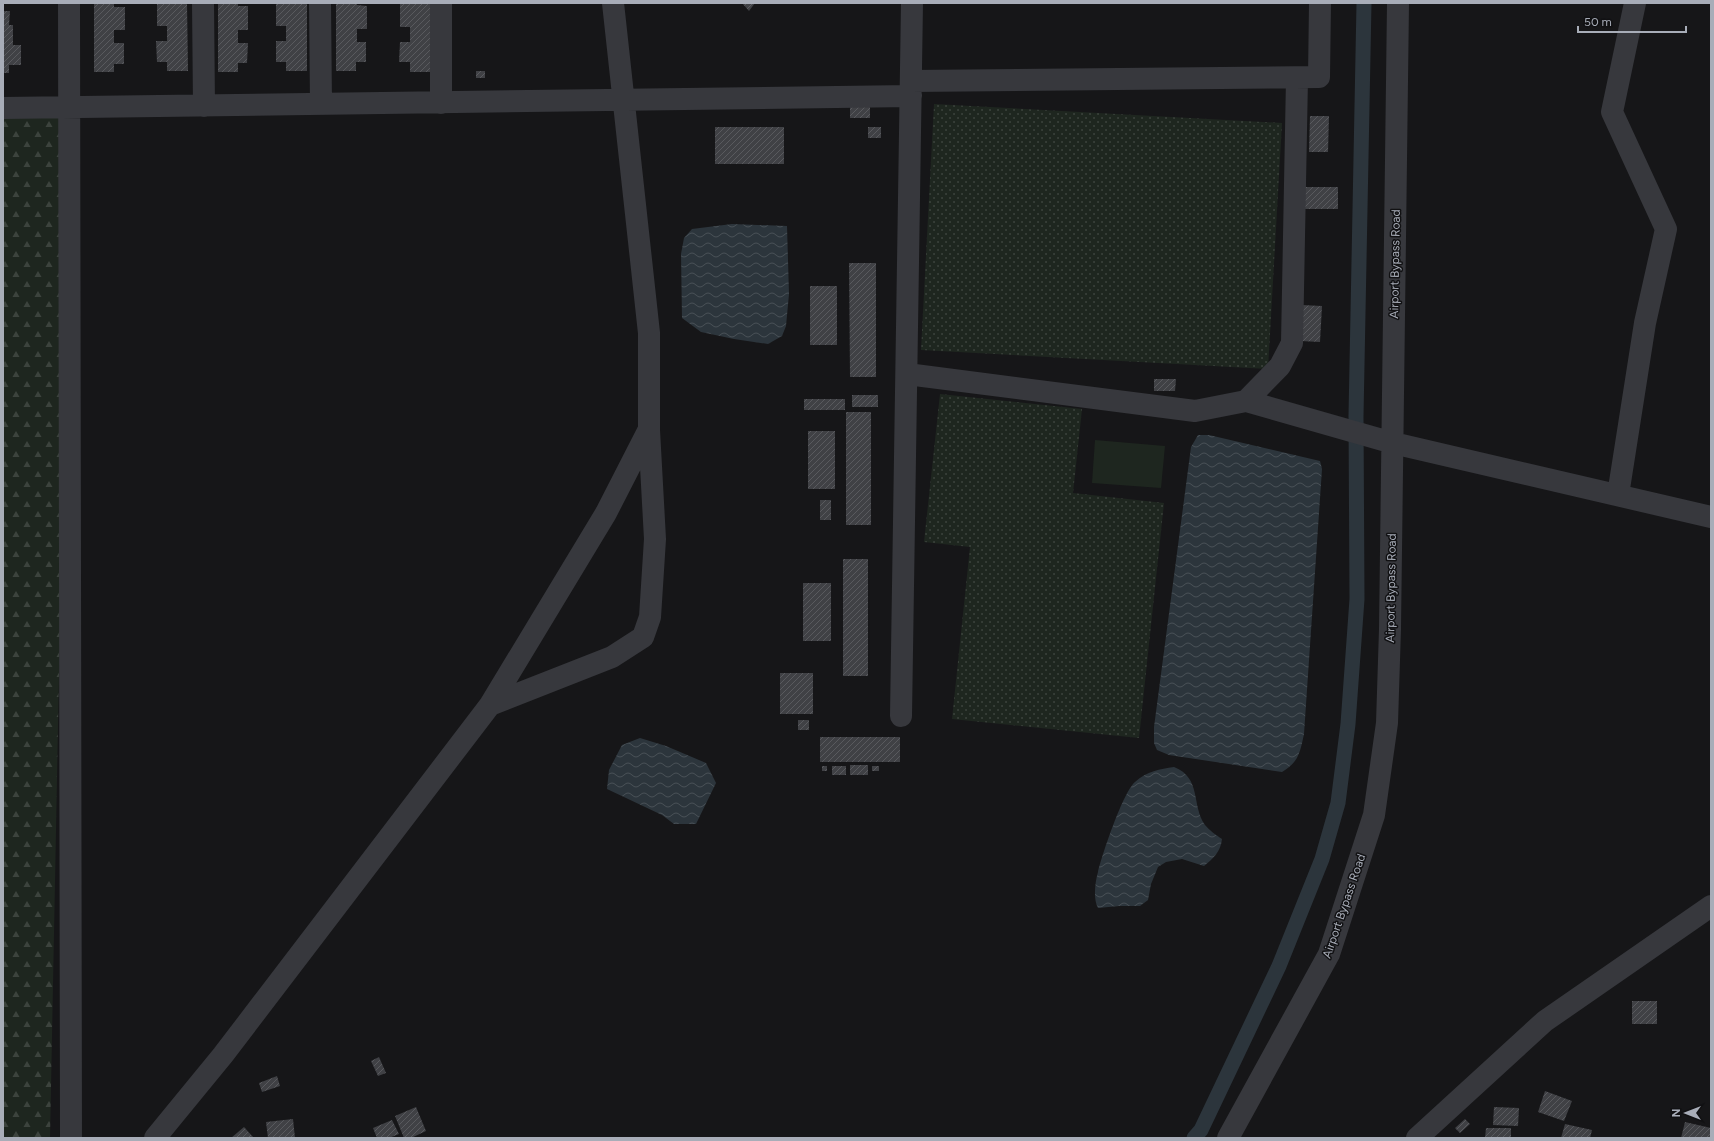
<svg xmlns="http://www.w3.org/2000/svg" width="1714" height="1141" font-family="Figtree,sans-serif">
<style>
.green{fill:url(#green-dots)}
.forest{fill:url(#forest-firs)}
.pitch{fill:#1e261f}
.water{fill:url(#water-waves)}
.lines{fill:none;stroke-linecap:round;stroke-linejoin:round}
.canal{stroke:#2c353c;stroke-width:15}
.building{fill:url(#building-hatch)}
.minor{stroke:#37383d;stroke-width:22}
.labels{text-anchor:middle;stroke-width:3;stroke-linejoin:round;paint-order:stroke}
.street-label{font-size:12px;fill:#a8adb8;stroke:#111113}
</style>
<defs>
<pattern id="green-dots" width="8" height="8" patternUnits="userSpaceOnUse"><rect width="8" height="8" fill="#1e261f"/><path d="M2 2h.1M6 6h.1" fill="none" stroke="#3c433d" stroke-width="1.8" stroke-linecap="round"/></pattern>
<pattern id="forest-firs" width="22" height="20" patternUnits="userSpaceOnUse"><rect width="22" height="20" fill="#1e261f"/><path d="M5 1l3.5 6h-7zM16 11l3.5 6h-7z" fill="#3c433d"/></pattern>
<pattern id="water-waves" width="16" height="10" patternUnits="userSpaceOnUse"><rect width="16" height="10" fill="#2c353c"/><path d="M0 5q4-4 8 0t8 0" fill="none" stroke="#485056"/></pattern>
<pattern id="building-hatch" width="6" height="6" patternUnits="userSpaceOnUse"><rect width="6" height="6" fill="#404145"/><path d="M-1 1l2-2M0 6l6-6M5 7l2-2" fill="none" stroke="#595a5e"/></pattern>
</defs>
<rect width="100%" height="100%" fill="#161618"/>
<path class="green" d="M934 104 1282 123 1268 369 921 350Z
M940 394 1082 409 1073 493 1164 503 1139 738 952 719 970 547 924 542Z"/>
<path class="forest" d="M70 107 50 1138H3V108Z"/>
<path class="pitch" d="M1095 440 1165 446 1161 488 1092 483Z"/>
<path class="water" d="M732 224 787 226 789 294 786 326 782 336 768 344 734 339 701 332 682 318 681 254 684 238 692 229Z
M1198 435H1209L1320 461 1322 469 1304 734C1300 752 1299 762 1282 772L1169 755 1157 750 1154 743V727L1191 447Z
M640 738 666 746 706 763 716 783 696 824H674L662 815 607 789 609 770 622 745Z
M1174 767C1202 778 1191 805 1205 825 1209 830 1216 835 1222 839 1221 851 1213 859 1204 866L1182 859 1166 862 1158 867 1151 884 1148 900 1140 906H1119L1098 908C1093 899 1095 882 1098 872 1102 855 1123 792 1135 782 1147 771 1160 769 1174 767Z"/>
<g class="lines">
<path class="canal" d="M1194 1138 1201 1130 1279 966 1322 859 1338 803 1348 724 1357 599 1356 416 1364 3"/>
</g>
<path class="building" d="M94 3H114V7H125V30H114V43H124V64H114V72H94Z
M157 3H187L188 71H167V62H157L156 41H167V26H157Z
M218 3H238V6H248V30H238V43H248L247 63H238V72H218Z
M276 3H307V71H286V62H276V41H286V26H276Z
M336 3H357V5L367 6V29H357V42H366V62H356V71H336Z
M410 3H430V72H410V62H399L400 42H410V27H400V4Z
M742 3H755L749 11Z
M3 11H10L9 25H13V45H21V65H9V73H3Z
M476 71H485V78H476Z
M850 106H870V118H850Z
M1310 116H1329L1328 152H1309Z
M715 127H784V164H715Z
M868 127H881V138H868Z
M1305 187H1338V209H1305Z
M849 263H876V377H850Z
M810 286H837V345H810Z
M1302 305 1322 306 1320 342 1300 341Z
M1154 379H1176L1175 391H1154Z
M852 395H878V407H852Z
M804 399H845V410H804Z
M846 412H871V525H846Z
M808 431H835V489H808Z
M820 500H831V520H820Z
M843 559H868V676H843Z
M803 583H831V641H803Z
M780 673H813V714H780Z
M798 720H809V730H798Z
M820 737H900V762H820Z
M850 765H868V775H850Z
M822 766H827V771H822Z
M832 766H846V775H832Z
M872 766H879V771H872Z
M1632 1001H1657V1024H1632Z
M379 1057 386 1073 378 1076 371 1061Z
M277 1076 280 1086 262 1092 259 1083Z
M1545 1091 1572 1101 1564 1121 1538 1112Z
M416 1107 426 1131 411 1138H404L395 1116Z
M1494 1107 1519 1108 1518 1126 1493 1125Z
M293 1119 295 1138H268L266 1122Z
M1465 1119 1470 1124 1460 1133 1455 1128Z
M392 1120 399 1134 389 1138H377L373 1128Z
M1685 1122 1711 1128 1710 1138H1681Z
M1565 1124 1592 1130 1590 1138H1561Z
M244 1127 254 1138H231Z
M1486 1128H1511V1138H1485Z"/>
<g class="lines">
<path class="minor" d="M69 3 71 1138
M203 3 204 106
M320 3 321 104
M441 3V103
M911 81 1319 77 1320 3
M3 108 911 96
M907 374 1195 411 1246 401 1280 366 1292 343 1297 78
M1246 401 1393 443 1711 517
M1618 495 1645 323 1666 229 1612 112 1635 3
M490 705 612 657 643 637 650 617 655 539 649 430
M901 716 912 3
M155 1138 223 1055 490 705 606 513 649 429V333L613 3
M1228 1138 1329 954 1374 815 1387 723 1390 629 1398 3
M1417 1138 1545 1021 1711 906"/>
</g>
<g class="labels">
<g class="street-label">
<text transform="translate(1395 264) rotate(-89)" y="4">Airport Bypass Road</text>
<text transform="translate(1391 588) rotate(-89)" y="4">Airport Bypass Road</text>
<text transform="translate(1344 906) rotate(-71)" y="4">Airport Bypass Road</text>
</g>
</g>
<rect width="1714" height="1141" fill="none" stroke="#a8adb8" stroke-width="8"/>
<g transform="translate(1686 1113) rotate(270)" stroke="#111113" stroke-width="3" paint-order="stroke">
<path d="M0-3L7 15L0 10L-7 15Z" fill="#a8adb8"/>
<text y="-6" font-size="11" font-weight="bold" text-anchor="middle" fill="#a8adb8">N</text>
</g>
<path d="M1578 26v6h108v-6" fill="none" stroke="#a8adb8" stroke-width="2"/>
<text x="1584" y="26" font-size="12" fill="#a8adb8" stroke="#111113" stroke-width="3" paint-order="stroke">50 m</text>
</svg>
